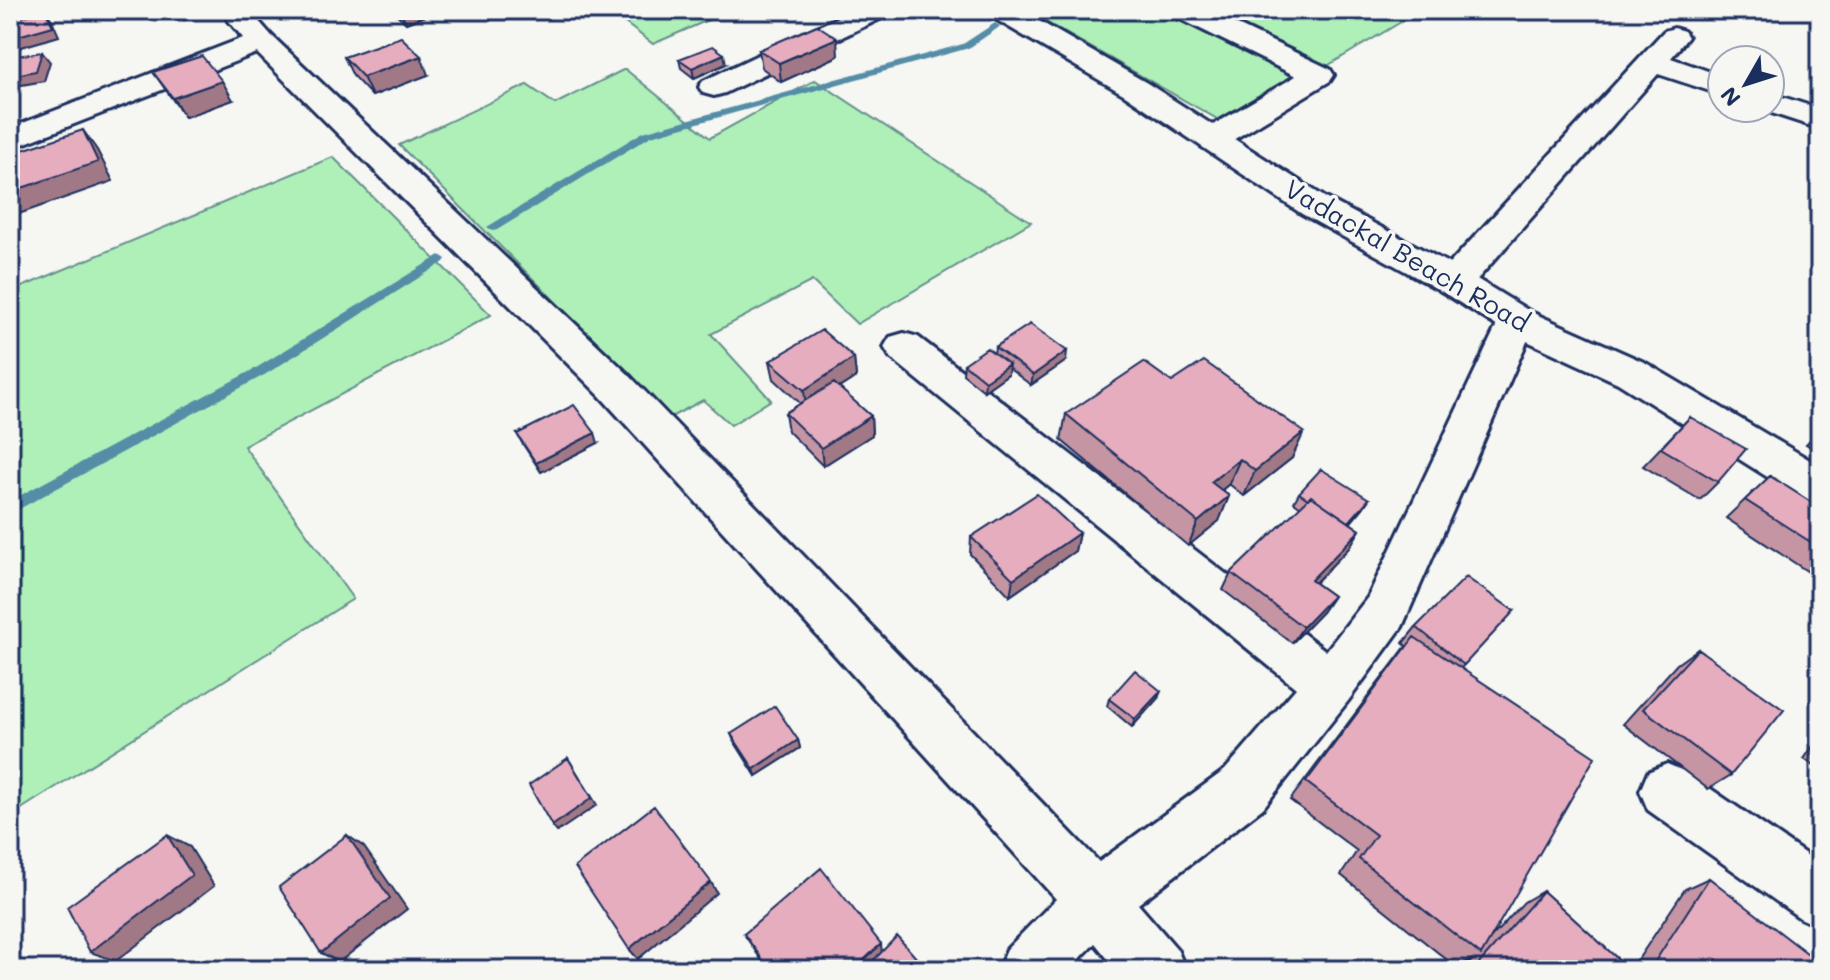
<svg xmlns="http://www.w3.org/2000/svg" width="1830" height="980" font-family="Mali,sans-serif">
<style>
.green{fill:#aff0b9;stroke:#65908c;stroke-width:2}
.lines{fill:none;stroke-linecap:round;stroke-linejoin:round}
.stream{fill:#558da7;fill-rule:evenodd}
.street-casing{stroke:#1b2f5e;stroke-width:6}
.secondary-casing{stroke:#1b2f5e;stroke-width:6}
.street{fill:#f6f6f2;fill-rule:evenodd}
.secondary{fill:#f6f6f2;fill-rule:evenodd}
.wall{fill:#c695a4;stroke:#1b2f5e;stroke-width:2}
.shaded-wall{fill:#a17986;stroke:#1b2f5e;stroke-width:2}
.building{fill:#e6adbf;stroke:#1b2f5e;stroke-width:2}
.labels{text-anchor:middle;stroke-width:7;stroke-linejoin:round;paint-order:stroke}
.street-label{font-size:26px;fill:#1b2f5e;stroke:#f6f6f2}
</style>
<rect width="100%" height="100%" fill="#f6f6f2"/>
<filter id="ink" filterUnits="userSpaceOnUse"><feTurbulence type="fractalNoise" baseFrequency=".0125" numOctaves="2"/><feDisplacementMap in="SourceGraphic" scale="16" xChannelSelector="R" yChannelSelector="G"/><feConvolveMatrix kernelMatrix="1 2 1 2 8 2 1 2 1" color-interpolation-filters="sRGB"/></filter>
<g filter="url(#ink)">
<path class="green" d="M608 10H731L653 44Z
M1025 10H1421L1228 125Z
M625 69 710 138 815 80 1031 222 857 324 812 281 711 334 771 400 731 425 703 400 671 417 399 145 527 85 555 104Z
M333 157 491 315 244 446 353 599 10 816V292Z"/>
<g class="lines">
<path class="stream" d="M995 23 1000 26 998 28 969 48 651 136 497 230 493 231 487 227 643 132 963 44Z
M440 255 446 259 444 262 266 374 10 514V501L256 368Z"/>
<defs>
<path id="street" d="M220 10H249L271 35 628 374 1099 862 1225 770 1296 688 890 357 884 347 890 337 904 333 918 337 1326 651 1368 597 1503 312 1517 308 1531 312 1536 321 1402 627 1348 701 1263 808 1138 904 1177 949 1186 970H1117L1095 943 1069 970H998L1007 949 1056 899 600 396 257 53 10 149V128L243 38Z
M853 10H890L886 16 725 93 714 96 703 93 699 87 703 81Z
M1170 10H1206L1330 69 1334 75 1330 81 1223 146 1212 149 1201 146 1196 139 1201 132 1296 76 1174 16Z
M1674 28 1684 31 1688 37 1671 58 1722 76V95L1658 74 1467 291 1454 294 1441 291 1435 282 1441 273 1664 31Z
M1770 93 1820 109V129L1759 109 1770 108Z
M1667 764 1686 772 1820 864V927L1800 918 1648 810 1640 791 1648 772Z"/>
<path id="secondary" d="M986 10H1020L1147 83 1326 198 1467 273 1531 312 1646 363 1820 466V506L1804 500 1618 383 1503 330 1441 291 1302 214 1125 95 990 16Z"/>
</defs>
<use href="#street" class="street-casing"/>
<use href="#secondary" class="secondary-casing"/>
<use href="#street" class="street"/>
<use href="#secondary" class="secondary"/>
</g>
<path class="wall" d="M172 10H203L204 12 184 20Z
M392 10H441L406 23Z
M759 50 838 56 781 82 762 68Z
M344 57 428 75 372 96 353 76Z
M679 59 726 64 694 78 681 68Z
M153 72 233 100 185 117Z
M995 347 1066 361 1031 385 1008 368V374L984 391 963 374 964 364 994 354Z
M854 358 856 377 839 388 871 416 872 435 823 466 788 431 785 413 801 404 774 379 770 361Z
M1172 382 1292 458 1244 496 1229 484 1222 490 1229 496 1219 521 1188 546 1061 440 1066 414Z
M1690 417 1718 482 1700 500 1643 466Z
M1820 429V453L1806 444Z
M517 434 598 443 541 472 522 443Z
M1770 476 1820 508V570L1813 575 1726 518Z
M1299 493 1369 499 1363 508 1350 523 1360 530 1349 548 1315 583 1333 596 1322 612 1292 643 1223 590 1231 573 1301 507 1294 502Z
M1079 533 1075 551 1010 596 970 554 971 537Z
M1514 611 1461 668 1490 939 1524 902 1543 891 1630 970H1463L1473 959 1456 967 1341 875 1357 851 1290 800 1406 646 1403 643 1416 627Z
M1698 649 1731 775 1708 789 1623 724 1677 664Z
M1158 698 1132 727 1107 706 1109 699Z
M731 734 798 740 800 748 756 776 734 741Z
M1820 736V770L1804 759Z
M1709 878 1820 970H1631L1685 889Z
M744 934 882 951 918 960V965L913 970H868V967L865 970H768Z"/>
<path class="shaded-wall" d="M13 10H44L18 17Z
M45 10 52 20 59 36 18 48 11 38Z
M100 10H132L106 19Z
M178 10H203L204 12 184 20Z
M400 10H441L406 23Z
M837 38 838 56 781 82 779 63Z
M42 52 50 62 44 81 10 87V76Z
M724 54 726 64 694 78 692 68Z
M421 56 428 75 372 96 363 77Z
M222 81 233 100 185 117 173 98Z
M83 130 97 150 113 181 10 217V192Z
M1067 351 1066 361 1031 385 1033 375Z
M854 358 856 377 806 409 804 390Z
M1009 364 1008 374 984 391 985 381Z
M871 416 872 435 823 466 821 448Z
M1304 432 1292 458 1244 496 1255 471Z
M595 433 598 443 541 472 536 463Z
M1240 459 1229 484 1201 507 1211 482Z
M1229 496 1219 521 1188 546 1198 522Z
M1369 499 1363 508 1342 533 1348 524Z
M1360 530 1349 548 1301 597 1311 580Z
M1079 533 1075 551 1010 596 1013 579Z
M1333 596 1322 612 1292 643 1303 627Z
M1161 691 1158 698 1132 727 1135 719Z
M798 740 800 748 756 776 754 769Z
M568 758 597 805 557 832 552 826Z
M167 835 190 847 214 886 116 961 90 952Z
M347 835 364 847 407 909 339 962 321 953Z
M711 882 717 893 638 959 629 949Z
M881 944 882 954 865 970H853Z
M918 960V965L913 970H908Z"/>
<path class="building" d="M45 10 53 26 11 38 10 20Z
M817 25 837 38 779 63 759 50Z
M401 37 421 56 363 77 344 57Z
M713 46 724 54 692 68 679 59Z
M42 52 36 71 10 76V57Z
M202 56 222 81 173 98 153 72Z
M83 130 98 162 10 192V154Z
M1030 324 1067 351 1033 375 995 347Z
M822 330 854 358 804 390 770 361Z
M987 348 1009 364 985 381 964 364Z
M1204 361 1304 432 1255 471 1240 459 1211 482 1229 496 1198 522 1066 414 1144 362 1172 382Z
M834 383 871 416 821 448 785 413Z
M574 405 595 433 536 463 517 434Z
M1690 417 1746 449 1718 482 1661 448Z
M1321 469 1369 499 1349 522 1311 496 1308 499 1299 493Z
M1770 476 1820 508V548L1745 500Z
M1037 494 1079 533 1013 579 971 537Z
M1311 496 1360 530 1311 580 1333 596 1303 627 1231 573Z
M1466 577 1514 611 1464 665 1416 627Z
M1414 637 1595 757 1481 955 1359 859 1376 835 1306 782Z
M1698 649 1784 710 1731 775 1643 709Z
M1135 670 1161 691 1135 719 1109 699Z
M775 706 798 740 754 769 731 734Z
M568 758 592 798 552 826 529 785Z
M654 806 711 882 629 949 575 867Z
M167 835 192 875 90 952 67 907Z
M347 835 390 898 321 953 279 887Z
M821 868 881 944 853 970H770L744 934Z
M1709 878 1820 963V970H1656L1652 966Z
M1543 891 1630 970H1479L1476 967Z
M897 936 918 960 908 970H871L868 966Z"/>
</g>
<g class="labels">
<g class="street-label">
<text transform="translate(1407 256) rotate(30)" y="9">Vadackal Beach Road</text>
</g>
</g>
<rect width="1830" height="980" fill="none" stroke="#f6f6f2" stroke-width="40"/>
<rect x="20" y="20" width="1790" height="940" fill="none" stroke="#1b2f5e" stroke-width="3" filter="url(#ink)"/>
<g transform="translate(1746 84) rotate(231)"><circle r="38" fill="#f6f6f2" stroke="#9ea6b7" stroke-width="2"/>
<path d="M0-6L14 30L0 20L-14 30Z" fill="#1b2f5e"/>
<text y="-12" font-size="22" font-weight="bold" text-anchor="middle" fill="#1b2f5e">N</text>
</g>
</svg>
